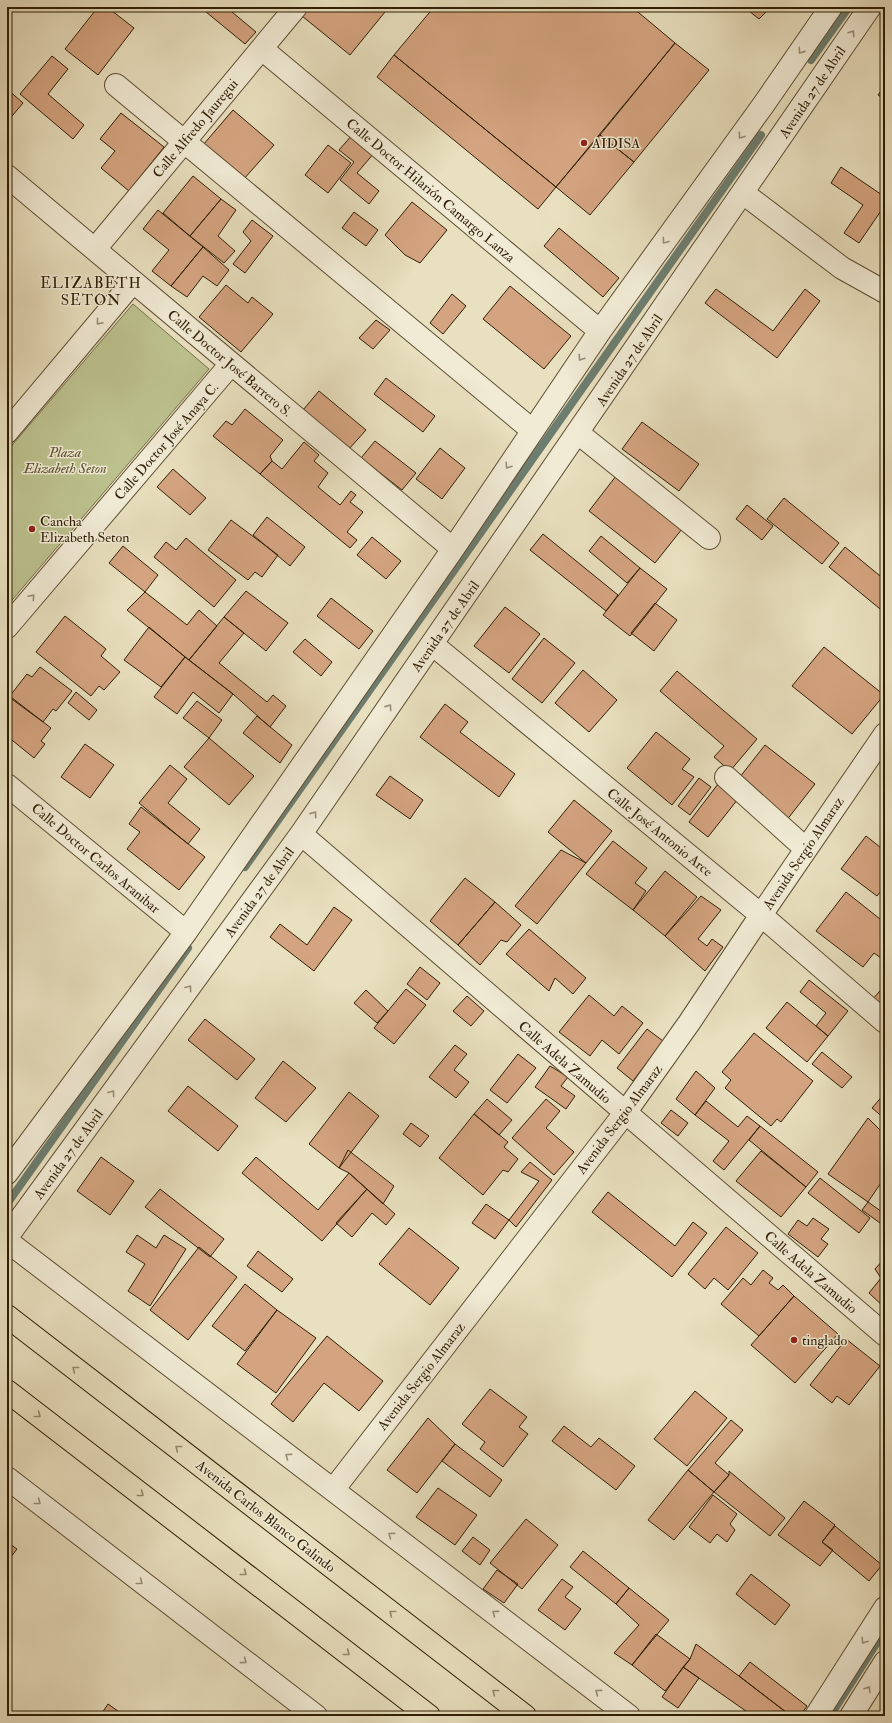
<svg xmlns="http://www.w3.org/2000/svg" width="892" height="1723" font-family="'IM FELL Double Pica',serif">
<style>
.green{fill:#bcc18e;stroke:#76704a}
.lines{fill:none;stroke-linecap:round;stroke-linejoin:round}
.stream{stroke:#6d7d6f;stroke-width:8}
.building{fill:#d4a480;stroke:#2f1e05}
.minor-casing{stroke:#5e4e34;stroke-width:24}
.highway-casing{stroke:#2f1e05;stroke-width:24}
.minor{stroke:#f1ebd5;stroke-width:22}
.highway{stroke:#e9e0bf;stroke-width:22}
.oneway{stroke:#9a8f77}
.oneway2{stroke:#95896b}
.poi-dot{fill:#8f2418;stroke:#f1ebd5;stroke-width:1.5}
.labels{text-anchor:middle;stroke-width:3;stroke-linejoin:round;paint-order:stroke}
.street-label{font-size:14px;fill:#2f1e05;stroke:#f1ebd5}
.poi-label{font-size:14px;fill:#2f1e05;stroke:#f1ebd5;text-anchor:start}
.park-label{font-size:14px;font-style:italic;fill:#594f2e;stroke:#f1ebd5}
.neighbourhood-label{font-size:15px;letter-spacing:1px;fill:#2f1e05;stroke:#f1ebd5}
</style>
<rect width="100%" height="100%" fill="#e9e0bf"/>
<filter id="stains"><feTurbulence type="fractalNoise" baseFrequency=".005" numOctaves="4"/><feColorMatrix values="0 0 0 0 .2 0 0 0 0 .09 0 0 0 0 .02 0 0 0 .5 -.17"/></filter>
<radialGradient id="worn" r=".72"><stop offset=".6" stop-color="#630" stop-opacity="0"/><stop offset="1" stop-color="#630" stop-opacity=".3"/></radialGradient>
<path class="green" d="M133 304 209 369 7 606V451Z"/>
<g class="lines">
<path class="stream" d="M811 60 849 7
M245 867 761 135
M7 1204 188 948
M830 1716 885 1630"/>
</g>
<path class="building" d="M98 7H107L134 28 98 75 65 49Z
M200 7H226L256 32 245 44Z
M310 7H389L350 55 302 16Z
M434 7H632L675 43 556 187 394 55Z
M744 7H771L759 19Z
M675 43 709 70 634 162 600 135Z
M394 55 556 187 538 209 377 77Z
M52 56 68 69 48 94 84 125 73 139 20 94Z
M885 85V100L878 95Z
M7 89 23 103 7 122Z
M233 110 274 145 243 180 203 145Z
M121 113 164 147 129 191 101 168 115 151 100 139Z
M353 134 375 152 357 173 379 191 369 204 340 180 354 162 339 150Z
M600 135 634 162 590 215 556 187Z
M328 145 351 163 328 193 305 175Z
M841 167 885 197V205L859 243 844 233 863 205 831 183Z
M193 176 221 199 190 236 163 213Z
M221 199 236 210 218 236 235 251 224 263 190 236Z
M412 202 447 230 420 263 405 255 385 235Z
M158 210 203 247 171 286 152 271 169 250 143 229Z
M354 212 378 230 366 246 342 228Z
M252 220 273 236 245 273 233 264 251 241 243 232Z
M559 228 619 278 603 297 544 246Z
M203 247 229 270 217 286 203 276 187 297 171 286Z
M226 285 248 303 252 297 273 314 241 352 199 317Z
M510 286 571 336 544 369 483 319Z
M716 289 773 331 805 289 820 301 777 358 705 303Z
M452 294 466 306 443 334 430 323Z
M376 320 390 330 373 349 359 338Z
M386 378 435 416 423 432 374 394Z
M319 391 366 430 349 449 303 410Z
M245 409 283 440 270 456 272 461 260 474 213 436 226 421 232 425Z
M642 422 699 464 679 491 622 449Z
M375 441 416 473 402 490 361 458Z
M304 442 319 455 314 461 328 473 318 487 340 505 351 491 356 495 350 502 363 512 347 532 357 540 350 548 260 474 272 461 282 469Z
M440 448 465 468 442 499 416 479Z
M173 469 206 498 190 515 157 487Z
M616 476 682 529 655 563 589 511Z
M784 498 839 543 822 564 767 519Z
M747 505 773 526 762 540 736 519Z
M267 517 305 547 290 566 253 535Z
M231 520 278 555 262 577 255 572 248 580 208 550Z
M543 534 618 595 606 611 530 550Z
M601 536 640 568 627 583 589 551Z
M372 537 401 561 386 579 357 555Z
M186 538 236 580 214 607 154 557 166 542 176 550Z
M123 546 158 575 145 592 109 563Z
M845 547 885 580V613L829 567Z
M640 568 667 589 630 636 603 615Z
M246 591 288 623 266 651 224 617Z
M145 592 187 625 199 610 217 626 189 660 127 610Z
M331 598 373 631 359 649 317 616Z
M655 603 677 620 654 651 631 633Z
M505 607 540 634 509 673 474 646Z
M65 616 106 649 101 656 120 672 104 690 99 686 91 696 36 652Z
M224 617 244 633 219 663 267 702 273 695 286 706 270 727 233 694 189 660Z
M149 627 185 657 161 687 124 660Z
M544 638 575 663 542 703 512 679Z
M305 639 332 662 321 676 293 652Z
M824 647 884 695 852 734 792 686Z
M185 657 233 694 219 713 193 692 177 714 154 697Z
M40 667 72 691 56 711 53 709 43 722 9 697 27 674 32 677Z
M583 670 617 700 589 732 555 703Z
M677 671 757 739 730 771 714 757 724 746 660 691Z
M76 692 97 710 89 720 68 703Z
M7 694 51 728 41 741 45 744 34 758 7 736Z
M197 701 222 720 209 738 183 718Z
M445 704 468 722 460 732 515 774 499 797 420 737Z
M257 716 292 745 280 763 243 733Z
M656 732 690 759 682 769 694 777 672 805 627 768Z
M209 738 254 776 229 805 184 767Z
M85 744 114 765 90 798 61 777Z
M765 745 815 784 786 821 736 782Z
M170 765 187 779 168 803 200 829 188 844 139 803Z
M390 776 423 800 410 819 376 795Z
M699 778 711 787 690 815 678 806Z
M718 784 738 799 708 837 689 822Z
M574 800 612 831 586 863 548 832Z
M141 807 205 857 179 890 127 849 140 832 129 824Z
M866 836 885 851V886L877 896 841 869Z
M613 841 647 868 635 883 646 891 633 910 586 874Z
M561 850 586 863 537 924 515 906Z
M665 871 697 897 665 936 633 910Z
M465 878 495 902 458 945 430 921Z
M846 892 885 923V961L874 953 863 967 816 931Z
M701 896 721 910 698 939 707 946 712 939 723 947 705 971 665 936Z
M495 902 521 925 507 942 501 940 480 965 458 945Z
M334 907 352 920 314 971 270 937 280 924 307 945Z
M529 929 586 978 573 994 555 978 549 991 506 954Z
M420 967 440 983 427 1000 407 984Z
M809 980 848 1011 828 1036 816 1026 826 1013 800 992Z
M885 985V1010L872 1000Z
M406 989 426 1005 394 1044 374 1028Z
M366 990 388 1011 377 1023 354 1003Z
M589 995 614 1016 622 1006 643 1023 619 1054 602 1040 590 1056 559 1032Z
M467 996 484 1011 471 1026 453 1011Z
M787 1002 828 1036 807 1062 766 1028Z
M205 1019 255 1059 237 1080 188 1040Z
M647 1029 663 1041 633 1081 617 1068Z
M754 1033 813 1081 781 1122 777 1119 771 1126 725 1088 731 1080 722 1072Z
M455 1045 467 1054 454 1070 469 1082 456 1098 429 1077Z
M822 1052 852 1077 842 1088 812 1064Z
M518 1054 536 1068 507 1103 490 1090Z
M283 1061 316 1088 286 1122 255 1098Z
M550 1066 568 1077 561 1086 575 1096 566 1109 535 1087Z
M696 1071 715 1088 695 1115 676 1099Z
M188 1086 238 1126 218 1151 168 1111Z
M349 1092 379 1116 339 1168 309 1144Z
M885 1093V1119L872 1108Z
M487 1099 512 1120 499 1135 474 1114Z
M546 1099 560 1111 546 1128 574 1152 554 1175 512 1138Z
M706 1101 738 1127 747 1116 760 1126 724 1170 713 1161 729 1141 695 1115Z
M671 1110 688 1123 678 1136 661 1123Z
M474 1114 508 1142 504 1147 518 1159 508 1172 503 1170 483 1195 439 1158Z
M868 1118 885 1135V1177L868 1202 828 1174Z
M411 1123 429 1136 420 1147 403 1134Z
M760 1126 818 1172 806 1187 749 1140Z
M348 1150 394 1186 383 1204 349 1173 339 1168Z
M761 1151 806 1187 781 1217 736 1181Z
M101 1157 134 1181 110 1215 77 1191Z
M256 1157 318 1210 349 1173 367 1189 322 1241 242 1173Z
M530 1162 552 1180 516 1227 509 1220 539 1181 521 1172Z
M820 1178 870 1218 859 1233 808 1193Z
M160 1189 224 1239 210 1257 145 1207Z
M367 1189 395 1214 386 1225 372 1213 352 1237 336 1223Z
M608 1192 675 1246 693 1222 707 1233 672 1277 592 1212Z
M868 1202 885 1214 880 1223 862 1210Z
M486 1204 509 1220 495 1239 472 1223Z
M813 1218 829 1229 821 1239 828 1244 818 1257 788 1234 798 1220 807 1226Z
M726 1227 758 1253 728 1290 714 1278 705 1289 688 1274Z
M409 1228 459 1268 430 1305 379 1264Z
M137 1235 156 1248 164 1235 186 1249 150 1306 128 1291 145 1264 126 1252Z
M199 1247 237 1277 188 1340 150 1310Z
M258 1251 293 1279 282 1292 247 1266Z
M885 1258V1308L869 1293 881 1278 875 1269Z
M763 1270 773 1278 769 1283 778 1290 783 1285 794 1296 759 1336 721 1304 743 1278 751 1285Z
M245 1284 277 1310 245 1351 212 1326Z
M794 1296 838 1334 795 1383 751 1345Z
M277 1310 316 1338 276 1393 237 1364Z
M327 1336 383 1381 359 1411 324 1383 293 1422 271 1404Z
M846 1339 880 1366 849 1405 837 1396 832 1403 810 1385Z
M490 1389 527 1417 519 1427 528 1434 503 1467 480 1449 485 1442 462 1424Z
M695 1391 727 1418 687 1466 654 1439Z
M428 1418 455 1444 417 1493 387 1470Z
M731 1420 743 1430 715 1463 729 1475 714 1492 688 1470Z
M564 1426 591 1447 599 1438 635 1466 616 1490 552 1441Z
M455 1444 502 1480 490 1497 442 1461Z
M688 1470 714 1492 674 1540 648 1520Z
M729 1471 785 1518 770 1536 714 1492 729 1475Z
M438 1488 477 1515 455 1545 416 1517Z
M713 1495 737 1514 730 1524 735 1530 727 1542 717 1534 710 1543 689 1527Z
M804 1501 835 1525 822 1542 833 1550 820 1566 778 1535Z
M526 1519 558 1545 522 1589 490 1563Z
M835 1526 882 1565 869 1581 822 1542Z
M473 1537 490 1550 480 1565 462 1551Z
M7 1542 17 1549 7 1562Z
M583 1551 629 1588 616 1604 570 1567Z
M497 1570 518 1584 504 1603 483 1589Z
M751 1574 790 1605 775 1625 736 1594Z
M562 1579 573 1587 565 1597 581 1609 565 1630 538 1610Z
M629 1588 669 1620 632 1665 614 1653 639 1625 616 1604Z
M656 1634 690 1659 665 1691 632 1665Z
M696 1644 739 1676 791 1716H753L683 1667 690 1659Z
M750 1662 807 1706 800 1716H791L739 1676Z
M683 1667 699 1678 678 1708 662 1697Z
M108 1704 125 1716H100Z"/>
<g class="lines">
<defs>
<path id="minor" d="M262 49 600 331
M116 85 532 430
M7 176 453 549
M743 193 842 268 885 292
M95 249 296 7
M7 432 133 282
M578 433 709 538
M7 627 231 364
M432 644 761 915 885 1022
M726 777 806 849
M7 785 186 932
M301 834 885 1335
M7 1173 186 932 453 549 600 331 764 104 831 7
M7 1237 301 834 870 7
M7 1241 629 1716
M7 1478 316 1716
M333 1490 625 1113 689 1023 761 915 885 734
M816 1716 885 1608
M851 1716 885 1662"/>
<path id="highway" d="M7 1316 525 1716
M7 1391 429 1716"/>
</defs>
<use href="#minor" class="minor-casing"/>
<use href="#highway" class="highway-casing"/>
<use href="#minor" class="minor"/>
<use href="#highway" class="highway"/>
</g>
<defs><path id="oneway-chevron" d="M-2-3.5L2.5 0L-2 3.5" fill="none" stroke-width="1.6" stroke-linecap="round" stroke-linejoin="round"/></defs>
<g class="oneway">
<use href="#oneway-chevron" transform="translate(852 33) rotate(-56)"/>
<use href="#oneway-chevron" transform="translate(801 51) rotate(125)"/>
<use href="#oneway-chevron" transform="translate(741 136) rotate(126)"/>
<use href="#oneway-chevron" transform="translate(665 241) rotate(126)"/>
<use href="#oneway-chevron" transform="translate(99 322) rotate(130)"/>
<use href="#oneway-chevron" transform="translate(581 358) rotate(124)"/>
<use href="#oneway-chevron" transform="translate(508 466) rotate(123)"/>
<use href="#oneway-chevron" transform="translate(32 597) rotate(-49)"/>
<use href="#oneway-chevron" transform="translate(389 707) rotate(-55)"/>
<use href="#oneway-chevron" transform="translate(314 814) rotate(-55)"/>
<use href="#oneway-chevron" transform="translate(189 988) rotate(-54)"/>
<use href="#oneway-chevron" transform="translate(112 1093) rotate(-54)"/>
<use href="#oneway-chevron" transform="translate(288 1456) rotate(-143)"/>
<use href="#oneway-chevron" transform="translate(38 1502) rotate(38)"/>
<use href="#oneway-chevron" transform="translate(391 1535) rotate(-143)"/>
<use href="#oneway-chevron" transform="translate(140 1582) rotate(38)"/>
<use href="#oneway-chevron" transform="translate(495 1613) rotate(-143)"/>
<use href="#oneway-chevron" transform="translate(864 1641) rotate(123)"/>
<use href="#oneway-chevron" transform="translate(244 1661) rotate(37)"/>
<use href="#oneway-chevron" transform="translate(868 1689) rotate(-58)"/>
<use href="#oneway-chevron" transform="translate(598 1692) rotate(-143)"/>
</g>
<g class="oneway2">
<use href="#oneway-chevron" transform="translate(75 1369) rotate(-142)"/>
<use href="#oneway-chevron" transform="translate(38 1415) rotate(38)"/>
<use href="#oneway-chevron" transform="translate(178 1448) rotate(-142)"/>
<use href="#oneway-chevron" transform="translate(141 1494) rotate(38)"/>
<use href="#oneway-chevron" transform="translate(244 1573) rotate(38)"/>
<use href="#oneway-chevron" transform="translate(392 1613) rotate(-142)"/>
<use href="#oneway-chevron" transform="translate(347 1653) rotate(38)"/>
<use href="#oneway-chevron" transform="translate(495 1692) rotate(-142)"/>
</g>
<g class="poi-dot">
<circle cx="584" cy="143" r="4"/>
<circle cx="32" cy="529" r="4"/>
<circle cx="794" cy="1340" r="4"/>
</g>
<g class="labels">
<g class="street-label">
<text transform="translate(812 92) rotate(-56)" y="5">Avenida 27 de Abril</text>
<text transform="translate(195 128) rotate(-50)" y="5">Calle Alfredo Jauregui</text>
<text transform="translate(431 190) rotate(40)" y="5">Calle Doctor Hilarión Camargo Lanza</text>
<text transform="translate(629 360) rotate(-56)" y="5">Avenida 27 de Abril</text>
<text transform="translate(230 363) rotate(40)" y="5">Calle Doctor José Barrero S.</text>
<text transform="translate(166 441) rotate(-49)" y="5">Calle Doctor José Anaya C.</text>
<text transform="translate(445 626) rotate(-55)" y="5">Avenida 27 de Abril</text>
<text transform="translate(660 832) rotate(39)" y="5">Calle José Antonio Arce</text>
<text transform="translate(803 853) rotate(-56)" y="5">Avenida Sergio Almaraz</text>
<text transform="translate(96 858) rotate(40)" y="5">Calle Doctor Carlos Aranibar</text>
<text transform="translate(259 892) rotate(-54)" y="5">Avenida 27 de Abril</text>
<text transform="translate(565 1062) rotate(41)" y="5">Calle Adela Zamudio</text>
<text transform="translate(619 1119) rotate(-53)" y="5">Avenida Sergio Almaraz</text>
<text transform="translate(68 1154) rotate(-54)" y="5">Avenida 27 de Abril</text>
<text transform="translate(811 1272) rotate(41)" y="5">Calle Adela Zamudio</text>
<text transform="translate(421 1376) rotate(-52)" y="5">Avenida Sergio Almaraz</text>
<text transform="translate(266 1516) rotate(38)" y="5">Avenida Carlos Blanco Galindo</text>
</g>
<g class="poi-label">
<text x="592" y="148">AIDISA</text>
<text x="40" y="526">Cancha<tspan x="40" dy="16">Elizabeth Seton</tspan></text>
<text x="802" y="1345">tinglado</text>
</g>
<g class="park-label">
<text x="65" y="457">Plaza<tspan x="65" dy="16">Elizabeth Seton</tspan></text>
</g>
<g class="neighbourhood-label">
<text x="91" y="288">ELIZABETH<tspan x="91" dy="17">SETON</tspan></text>
</g>
</g>
<rect width="892" height="1723" fill="none" stroke="#e9e0bf" stroke-width="24"/>
<rect x="8" y="8" width="876" height="1707" fill="none" stroke="#2f1e05" stroke-width="2"/>
<rect x="12" y="12" width="868" height="1699" fill="none" stroke="#2f1e05"/>
<rect width="100%" height="100%" filter="url(#stains)"/>
<rect width="100%" height="100%" fill="url(#worn)"/>
</svg>
